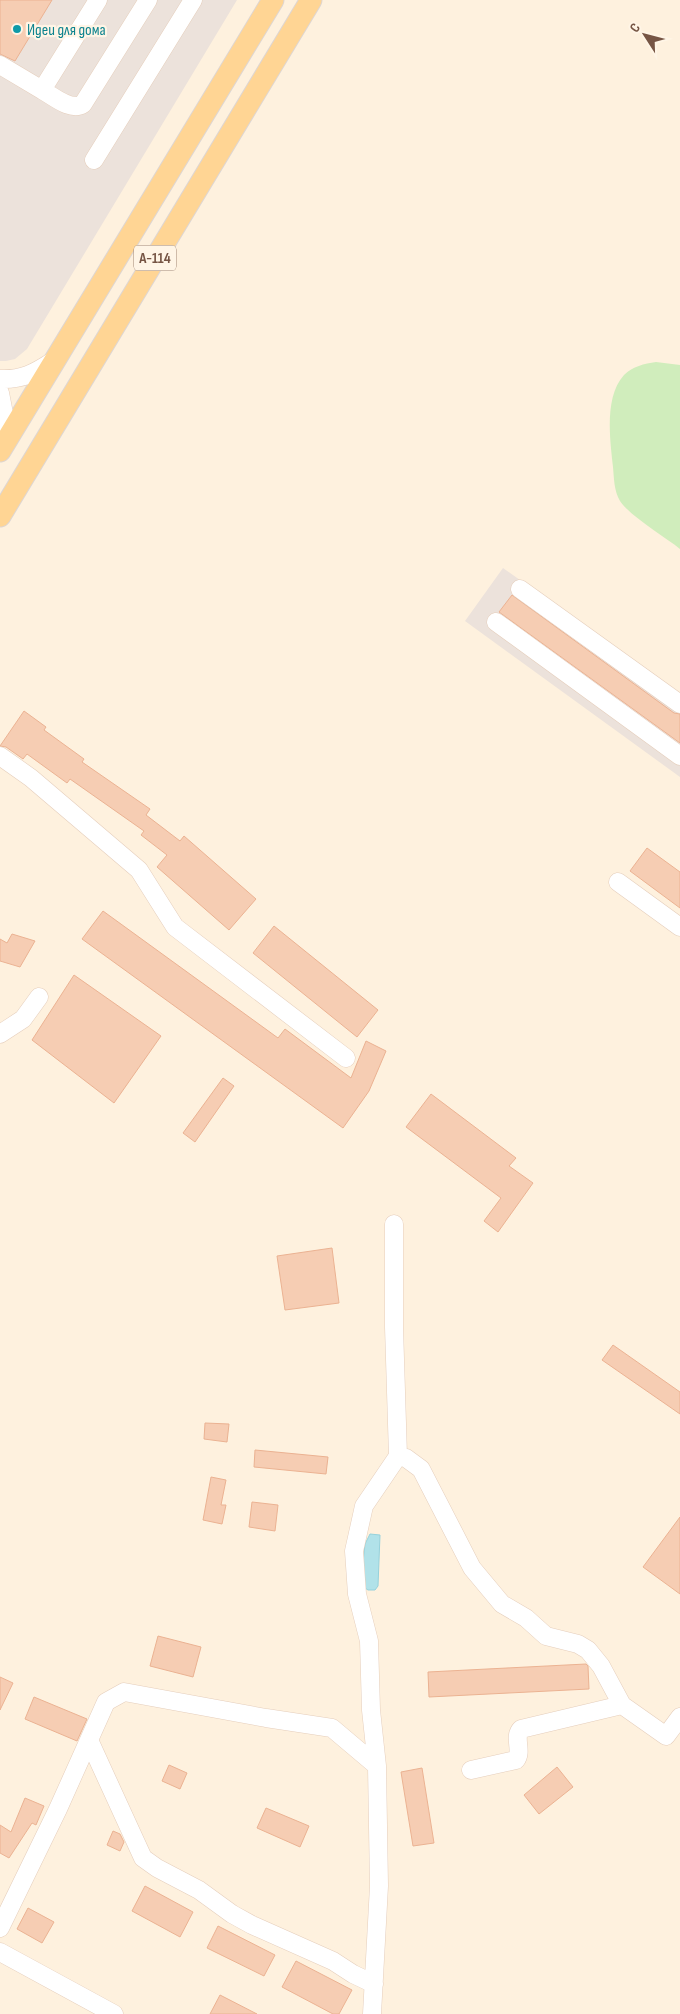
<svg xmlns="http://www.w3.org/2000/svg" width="680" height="2014" font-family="'Sofia Sans Condensed',sans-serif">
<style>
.industrial{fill:#ece2db}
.green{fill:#d0edbc}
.water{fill:#b1e2e9;stroke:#96d2dc}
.building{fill:#f6cdb3;stroke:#ebb292}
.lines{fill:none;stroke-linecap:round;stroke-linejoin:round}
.minor-casing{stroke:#e5cebc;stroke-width:19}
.major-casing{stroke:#ded6d2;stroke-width:23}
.minor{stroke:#fff;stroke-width:18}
.major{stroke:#ffd594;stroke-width:21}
.culture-dot{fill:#0f9aa8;stroke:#fff5e6;stroke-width:2}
.labels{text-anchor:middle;stroke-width:4.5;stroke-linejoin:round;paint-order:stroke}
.shield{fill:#fff5e6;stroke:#9f8575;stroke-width:1}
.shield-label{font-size:15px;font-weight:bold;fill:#765544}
.culture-label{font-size:16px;fill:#0d838f;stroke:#fff5e6;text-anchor:start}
</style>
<rect width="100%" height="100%" fill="#fef1de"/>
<path class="industrial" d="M0 0H237L27 349 15 359 6 361H0Z
M503 568 680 694V777L465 621Z"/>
<path class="green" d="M656 362 680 365V549C664 536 631 517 620 501 614 491 614 478 613 467 610 440 604 397 624 375 633 366 644 364 656 362Z"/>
<path class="water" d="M370 1534 380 1535 378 1586 375 1590H368L362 1586 361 1581 365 1544Z"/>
<path class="building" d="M0 0H52L15 61 0 54Z
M512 595 674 713 680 714V743L499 612Z
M24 711 46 727 44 730 84 759 82 762 150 809 146 815 180 841 184 836 256 899 229 930 157 867 167 855 141 835 144 831 70 779 67 783 27 754 23 759 6 747 0 746Z
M647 848 680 872V908L630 871Z
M103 911 278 1038 285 1029 351 1078 366 1041 386 1051 369 1091 343 1128 82 939Z
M274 926 378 1010 357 1037 253 953Z
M12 934 35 941 20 967 0 961V939L7 943Z
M74 975 161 1036 114 1103 32 1040Z
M223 1078 234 1086 195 1142 183 1133Z
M431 1094 516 1158 509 1166 533 1183 498 1232 484 1221 501 1198 406 1127Z
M332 1248 339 1303 285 1310 277 1256Z
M613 1345 680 1392V1414L602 1360Z
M205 1423 229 1424 227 1442 204 1439Z
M255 1450 328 1457 326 1474 254 1467Z
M211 1477 226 1480 221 1505H226L222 1524 203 1520Z
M252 1502 278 1505 275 1531 249 1527Z
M680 1517V1594L643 1567Z
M158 1636 201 1647 193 1677 150 1666Z
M586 1664 588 1666 589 1689 429 1697 428 1672Z
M0 1677 13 1683 0 1710Z
M34 1697 87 1719 77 1741 25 1719Z
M169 1765 187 1773 180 1789 162 1781Z
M557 1767 573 1787 539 1814 524 1795Z
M422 1768 434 1843 413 1846 401 1772Z
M25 1798 44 1806 36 1825 32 1823 9 1858 0 1853V1825L11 1832Z
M266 1808 309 1826 300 1847 257 1828Z
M113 1831 120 1834 124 1842 120 1851 107 1845Z
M145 1886 193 1912 180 1937 132 1911Z
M28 1908 54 1922 42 1943 17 1929Z
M218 1926 275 1955 264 1976 207 1948Z
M296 1961 352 1990 339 2014H333L282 1987Z
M220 1995 257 2014H210Z"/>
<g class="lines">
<defs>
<path id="minor" d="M0 65 42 90 98 0
M42 90C53 96 71 112 83 104L148 0
M94 160 193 0
M0 379C22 380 35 373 53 361
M0 393 5 419 1 446
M520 589 680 704
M496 622 680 756
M0 756 31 778 139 870 175 927 346 1058
M618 882 680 927
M0 1034 23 1019 39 997
M398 1456 406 1458 421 1469 472 1568 502 1604 526 1618 546 1636 578 1644 588 1650 601 1666 622 1705 666 1736 680 1717
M89 1740 143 1858 157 1868 199 1890 232 1914 252 1925 333 1961 353 1974 374 1984
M471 1770 516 1760C523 1751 513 1737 521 1729L622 1705
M0 1928 58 1809 106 1702 124 1692 266 1718 332 1728 377 1766
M0 1952 114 2014
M372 2014 379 1886 377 1766 371 1710 369 1641 357 1594 354 1551 364 1506 398 1456 394 1327V1224"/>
<path id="major" d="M0 451 273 0
M0 516 311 0"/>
</defs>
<use href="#minor" class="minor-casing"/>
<use href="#major" class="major-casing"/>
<use href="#minor" class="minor"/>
<use href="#major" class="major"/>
</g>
<circle class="culture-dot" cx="17" cy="29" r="5"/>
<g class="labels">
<rect class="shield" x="134" y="245.5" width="42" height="25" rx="4"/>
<g class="shield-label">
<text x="155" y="263">А-114</text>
</g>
<g class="culture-label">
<text x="27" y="35">Идеи для дома</text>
</g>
</g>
<g transform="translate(645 35) rotate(306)" stroke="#fff5e6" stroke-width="4" paint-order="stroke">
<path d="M0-4L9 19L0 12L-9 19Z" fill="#765544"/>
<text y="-8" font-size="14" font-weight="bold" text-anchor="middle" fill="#765544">С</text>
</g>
</svg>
